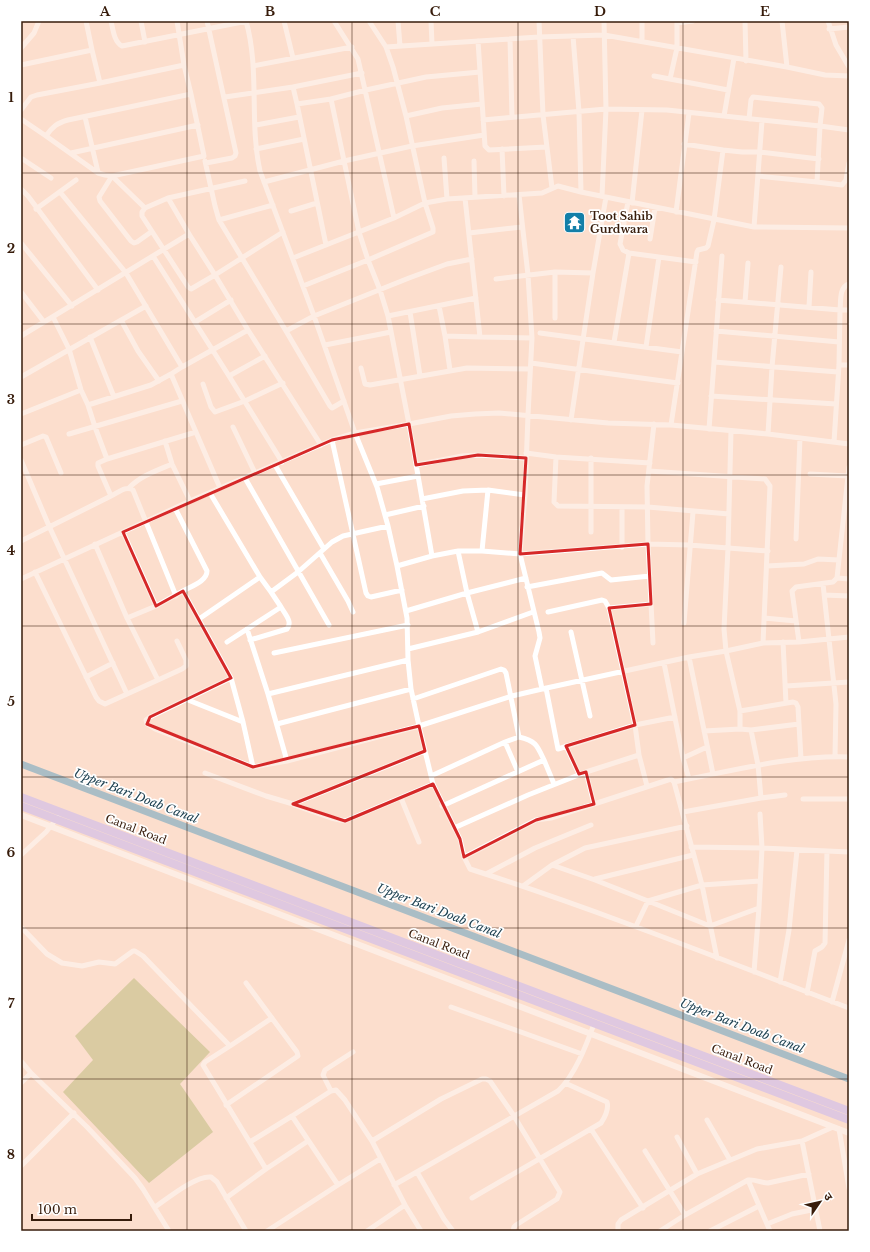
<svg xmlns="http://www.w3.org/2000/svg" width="870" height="1252" font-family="'Libre Baskerville','Noto Sans Devanagari',serif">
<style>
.forest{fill:#b1b46d}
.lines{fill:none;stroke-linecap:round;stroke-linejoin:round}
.canal{stroke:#4896ba;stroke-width:7}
.minor{stroke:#fff;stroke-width:5}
.tertiary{stroke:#fff;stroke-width:6}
.primary{stroke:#bcadf6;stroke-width:8}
.marked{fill:none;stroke:#d62828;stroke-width:3;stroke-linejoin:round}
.grid{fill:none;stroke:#371c0b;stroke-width:1;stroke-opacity:0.55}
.labels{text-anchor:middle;stroke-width:3.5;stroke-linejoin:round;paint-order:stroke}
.poi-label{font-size:11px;font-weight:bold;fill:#371c0b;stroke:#fff;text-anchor:start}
.street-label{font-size:11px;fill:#371c0b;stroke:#fff}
.water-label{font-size:12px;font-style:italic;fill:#1e4151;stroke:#fff}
.neatline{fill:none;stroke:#371c0b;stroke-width:1.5}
.grid-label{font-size:13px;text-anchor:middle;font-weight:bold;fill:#371c0b}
</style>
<rect width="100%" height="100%" fill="#fcdecd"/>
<path class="forest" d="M134 978 210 1052 180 1084 213 1132 149 1183 63 1092 93 1060 75 1036Z"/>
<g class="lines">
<path class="canal" d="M21 764 849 1079"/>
<path class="minor" d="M86 21 92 50
M111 21C113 29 114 42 122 46L247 21
M141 21 145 42
M284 21 293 58
M334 21 358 59 394 218 425 203 447 199 542 193 558 186 581 192 754 227 849 228
M398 21 400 46
M431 21 432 44
M539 21 543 115 552 188
M642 21V41
M745 21 746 61
M782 21 787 67
M828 21 836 45 849 67
M677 23 693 21
M829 29 849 27
M573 36 579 112 581 192
M510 39 512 117
M478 41 485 146 489 150 546 147
M386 47 539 37 604 35 787 67 825 75 849 76
M21 48 34 33 39 21
M21 65 92 50 100 83 184 65 177 21
M253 66 352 47
M480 72 426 77 366 90 331 99 359 232 368 260 380 290 388 316 409 424 451 416 475 414 499 413 608 423 671 425 768 434 849 444
M654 76 728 90
M670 79 677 48V21
M293 87 362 73
M225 97 293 87 297 104
M21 110 31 97 37 95 100 83
M406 116 442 108 482 104
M724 116 734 58
M85 117 98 172
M21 119 46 136C52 127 57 123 68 120L191 94 184 65
M749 119 751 100 753 97 819 104 822 108 820 126 849 130
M483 120 606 109 667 110 820 126 817 182 842 185 846 180 849 163
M256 125 299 117
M46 136 98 173 105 175 112 176 204 156 191 94
M256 149 304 139
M502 149 504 196
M723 150 742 152H760L819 159
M71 153 198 125
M21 158 51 178
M444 158 447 199
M205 161 215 206 219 220 273 205
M474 161 475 197
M206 163 232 158 235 156 236 153 207 21
M758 176 817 182
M264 182 344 161 412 146 484 135
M21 189 28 196 98 290
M60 192 126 273 182 367 248 330 215 275 283 232
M519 195 528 275 532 338 528 415 525 495 520 554 648 544 647 486 654 424
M602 196 606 109 604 21
M465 198 480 337 532 338
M628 202 620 244 623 250 629 253
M632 203 642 110
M145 208 142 212V216L188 287 191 289 215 275 189 234
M36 209 76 180
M291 211 317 203
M676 212 689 113
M219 220 286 331 314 316 409 278 447 264 472 259
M754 227 762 121
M151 232 137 242 134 243 131 241 100 201 99 197 112 176 145 208 168 198 245 181
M469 233 522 227
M650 239 655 208
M21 243 72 306
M326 245 297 104 331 99
M153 256 229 376 265 356
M293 258 394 218
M496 279 555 272 593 273
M849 284C839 287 841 301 840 310H849
M303 286 368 260 433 232V228L425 203 406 116 393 67 386 47 369 21
M21 292 44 322
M718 300 840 310 839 365 834 442
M745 302 748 263
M439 306 445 336 480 337
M809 307 811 272
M410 312 420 376
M388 316 476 298
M53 317 69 349 81 390 88 405 151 385 171 374
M555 318V272
M121 320 138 351 159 381
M195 322 231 300
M248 330 321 445
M286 331 330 406 332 408 344 401
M716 331 839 342
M540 333 682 352
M21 336 189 234 168 198
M445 336 450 370
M90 337 114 397
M614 342 629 253 696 262
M325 345 391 332
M646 347 659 257
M714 362 838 372
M531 363 678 383
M839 365H849
M182 367 171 374 220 488
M361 368 365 384 370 385 467 368 530 369
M229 376 282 462
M21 377 146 306
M203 384 211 407 215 412 245 401 283 383
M711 396 836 404
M88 405 95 427 107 459 196 432
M21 414 81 390
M571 420 593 273 606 197
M671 425 697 252 698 250 706 248 708 246 714 220 723 150 684 144
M233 427 255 473
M709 429 722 256
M69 434 182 401
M768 434 772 367 781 267
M332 440 366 593 368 596 371 597 402 590
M165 441 172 464 190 501
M21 445 43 436 46 437 61 473
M526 453 556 457 650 463
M556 457 554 502 558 506 648 507 729 514
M591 458V532
M107 459 98 463V466L111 496
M21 460 49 526 127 694
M275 465 324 549
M416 465 462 456 478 455 526 458
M849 467 837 578 849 579
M649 471 765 479 770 486 763 643
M810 474 848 476
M245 478 329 625
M376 484 418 476
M129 488C140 476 158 470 172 464
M488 490 525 495
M210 493 260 577 271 592 298 572 332 542 343 536 388 526
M422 499 463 491 488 490 482 551
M175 508 207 571C207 581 192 586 183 591L231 678
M385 515 424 506
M123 532 156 606
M796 539 800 438
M21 541 111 496C118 493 126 485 133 490L176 596
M622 547V507
M458 551 467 593 478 632
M320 553 348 601 353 612
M432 556 397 566 388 526 377 487 355 433 409 424 432 556 458 551H482L520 554 539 632 540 638 535 656 542 689 689 657 726 651 724 629 728 548 731 431
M397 566 407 618 408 660 411 689 419 726 512 696 542 689
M767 566 804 564 818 559 839 560
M35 572 96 697 99 701 105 704 158 680 127 618 95 544
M21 579 190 501 332 440 355 433 314 316 260 171C249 122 260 70 246 21
M823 584 836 704 835 756
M527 587 602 573 611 580 650 576
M824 595 849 596
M609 608 651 604
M406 611 467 593 526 578
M548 612 602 600 605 601 609 608 635 725 639 755 586 772 594 804
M127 618 156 606 183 591
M764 618 796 621
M199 619 260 577
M684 623 693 512
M247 629 268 694 287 761
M571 632 590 716
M250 640 287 629C293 622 285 614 281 607
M227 642 281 607 271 592
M783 642 786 703
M799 642 792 591 796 587 833 582 837 578
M653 643 648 544 689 545 768 551
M408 649 478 632 533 612
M274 653 408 625
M689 657 713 774
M664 663 683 758 689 779
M86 677 113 663
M158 680 182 669 186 666V660L177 641
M786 686 849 682
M546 688 558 749 635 725 675 717
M268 694 408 660
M413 699 501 669 504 670 506 673 519 737 505 742 431 776
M188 700 243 722
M740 711 793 702 796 703 798 707 801 759
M277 724 411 689
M751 730 799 724
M704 731 740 729
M519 737C536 741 537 745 544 760
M505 742 518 772
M566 746 579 774
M639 755 647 786
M683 758 707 747
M253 767 243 722 231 678 150 717 146 720 147 724 155 729 253 767 287 761 419 726 433 784 460 839 464 857 470 869C598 910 723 960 849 1008
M205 773 266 796 293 804 425 751
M674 782C732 771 790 755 849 757
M401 798 419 842
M761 798 785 795
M803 799H849
M294 805 331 818 345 821 433 784
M442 806 544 760 554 784
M683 812 761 798 758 765 751 730 740 729V711L726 651 763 643 799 642 849 637
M760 814 762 848 849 852
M454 828 528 795 586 772
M21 855 46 832 58 817
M464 857 536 820 551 818 671 779 674 782 702 885 717 958
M552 865 595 880 648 901 702 885 760 881
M486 874 535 848 591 825
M595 879 693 855
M523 886 552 865 585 848 687 826
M636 926 648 901 710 926 759 908 762 848 691 847
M21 927 47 954 62 963 82 966 99 962 115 964 133 951H135L143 956 230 1046 205 1062 203 1065 266 1169
M754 972 759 908
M780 982 789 930 797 850
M807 993 815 951 822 947 825 943 827 851
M832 1002 849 940
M451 1007 582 1054
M230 1046 272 1018
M21 1061 31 1073 87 1127 135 1178 143 1189 169 1231
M21 1083 31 1073
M331 1091 323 1075 325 1070 353 1052
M226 1105 298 1056 297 1052 246 983
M292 1116 331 1091 336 1090 345 1100 372 1141 405 1205 367 1231
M707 1120 730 1160
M591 1129 643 1208
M839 1129 849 1188
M677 1137 697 1174
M372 1141 441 1099 482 1079H486L490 1081 514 1116 560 1192 557 1199 516 1225 514 1227 513 1231
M802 1141 820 1231
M250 1142 292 1116 338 1185
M645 1151 685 1215
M21 1166 74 1113
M417 1172 444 1219 453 1231
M748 1180 770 1231
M394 1185 558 1091C575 1075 586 1046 594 1024
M226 1198 266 1169 308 1141
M472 1198 601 1123C605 1117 609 1109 607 1102L565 1083
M405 1205 421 1231
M155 1207C167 1199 196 1175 211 1177L217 1182 246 1231
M767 1224 792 1214 816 1209
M267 1231 338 1185 380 1159
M618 1231V1224L621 1220 697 1174 757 1149 802 1141 833 1127
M660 1231 685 1215 748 1180C755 1179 761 1183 768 1183L809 1174
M710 1231 759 1206"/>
<path class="tertiary" d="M21 815 849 1133"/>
<path class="primary" d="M21 797 849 1111
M21 806 849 1120"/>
</g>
<path d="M0 0H870V1252H0ZM409 424 416 465 478 455 526 458 520 554 648 544 651 604 609 608 635 725 566 746 579 774 586 772 594 804 536 820 464 857 460 839 433 784 345 821 293 804 425 751 419 726 253 767 147 724 150 717 231 678 183 591 156 606 123 532 332 440Z" fill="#fcdecd" fill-opacity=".55" fill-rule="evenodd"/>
<path class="marked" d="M409 424 416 465 478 455 526 458 520 554 648 544 651 604 609 608 635 725 566 746 579 774 586 772 594 804 536 820 464 857 460 839 433 784 345 821 293 804 425 751 419 726 253 767 147 724 150 717 231 678 183 591 156 606 123 532 332 440Z"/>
<path class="grid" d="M187 21V1231M352 21V1231M518 21V1231M683 21V1231M21 173H849M21 324H849M21 475H849M21 626H849M21 777H849M21 928H849M21 1079H849"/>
<defs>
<symbol id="temple-square" viewBox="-11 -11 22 22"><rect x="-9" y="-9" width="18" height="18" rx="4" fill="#137fa8" stroke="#fff"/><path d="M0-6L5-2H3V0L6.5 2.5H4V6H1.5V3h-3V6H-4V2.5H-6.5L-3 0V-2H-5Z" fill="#fff"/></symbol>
</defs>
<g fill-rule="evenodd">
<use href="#temple-square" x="562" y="210" width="25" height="25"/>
</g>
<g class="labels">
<g class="poi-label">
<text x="590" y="220">Toot Sahib<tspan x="590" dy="13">Gurdwara</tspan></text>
</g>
<g class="street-label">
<text transform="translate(136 829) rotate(21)" y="4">Canal Road</text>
<text transform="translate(439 944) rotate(21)" y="4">Canal Road</text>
<text transform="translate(742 1059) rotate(21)" y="4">Canal Road</text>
</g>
<g class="water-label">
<text transform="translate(136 796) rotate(21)" y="4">Upper Bari Doab Canal</text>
<text transform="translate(439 911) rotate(21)" y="4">Upper Bari Doab Canal</text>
<text transform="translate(742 1026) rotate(21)" y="4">Upper Bari Doab Canal</text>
</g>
</g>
<rect width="870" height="1252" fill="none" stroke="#ffffff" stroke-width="44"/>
<g transform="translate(820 1202) rotate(56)" stroke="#ffffff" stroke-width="3" paint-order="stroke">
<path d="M0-3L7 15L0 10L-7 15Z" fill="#371c0b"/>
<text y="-6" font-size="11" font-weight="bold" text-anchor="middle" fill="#371c0b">उ</text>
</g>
<path d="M32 1214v6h99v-6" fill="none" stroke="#371c0b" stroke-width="2"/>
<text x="38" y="1214" font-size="12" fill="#371c0b" stroke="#ffffff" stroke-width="3" paint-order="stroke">100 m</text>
<rect x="22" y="22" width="826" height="1208" class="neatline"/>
<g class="grid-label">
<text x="105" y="16">A</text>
<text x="270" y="16">B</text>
<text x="435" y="16">C</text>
<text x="600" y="16">D</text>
<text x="765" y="16">E</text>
<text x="11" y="102">1</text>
<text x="11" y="253">2</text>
<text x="11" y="404">3</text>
<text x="11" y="555">4</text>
<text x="11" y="706">5</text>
<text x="11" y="857">6</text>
<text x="11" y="1008">7</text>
<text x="11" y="1159">8</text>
</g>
</svg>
